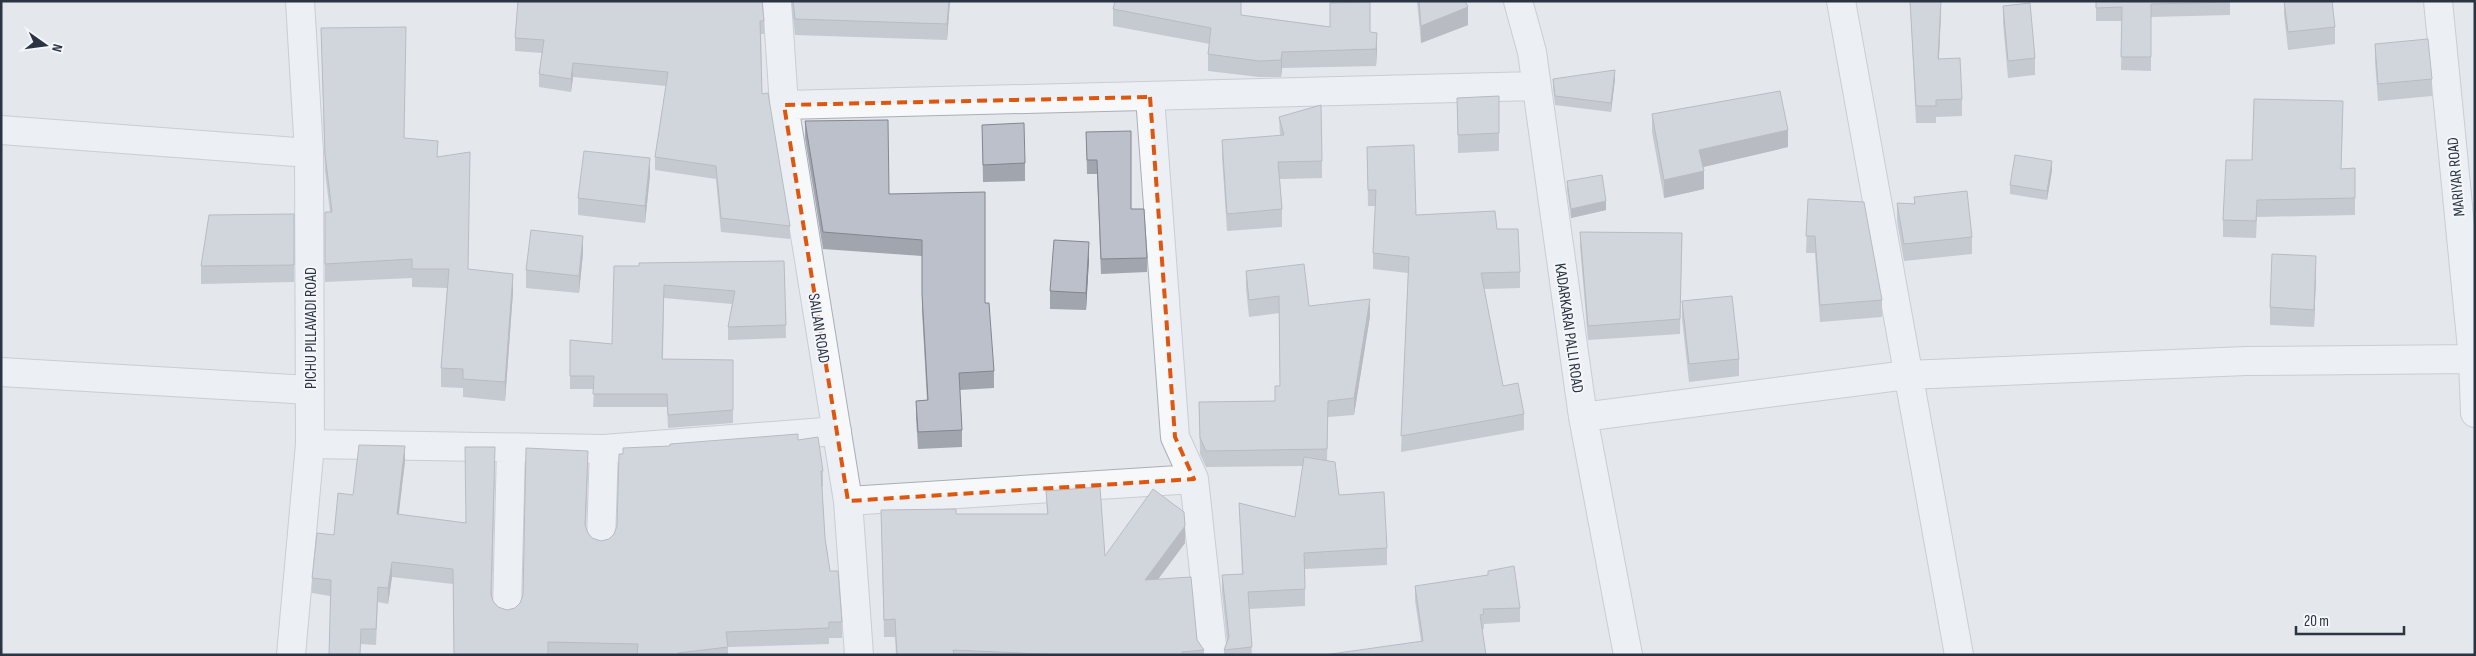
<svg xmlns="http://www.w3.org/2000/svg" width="2476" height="656" font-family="'Sofia Sans Condensed',sans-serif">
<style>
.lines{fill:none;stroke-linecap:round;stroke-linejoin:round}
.minor-casing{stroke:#a9aeb7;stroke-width:30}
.minor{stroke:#f7f8fa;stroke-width:28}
.wall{fill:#a1a5ae}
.shaded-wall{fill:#83868d}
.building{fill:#bbc0ca;stroke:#83868d}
.marked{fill:none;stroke:#df570f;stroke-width:4;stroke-dasharray:10 6;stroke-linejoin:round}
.labels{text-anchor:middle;stroke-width:4;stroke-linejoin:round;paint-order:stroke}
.street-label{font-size:16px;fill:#2b3445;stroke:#f4f6f9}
</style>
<rect width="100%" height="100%" fill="#e4e7ec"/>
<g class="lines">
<defs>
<path id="minor" d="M777 1 784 105 848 501 859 655
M1518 1 1532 52 1583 417 1628 655
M1841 1 1959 655
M2438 1 2473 359 2475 413
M1150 97 1175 437 1194 479 1213 655
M784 105 1536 86
M1 130 309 153
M1 372 310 390
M1583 417 1907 375 2246 361 2473 359
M310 444 604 449 837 431
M848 501 1194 479
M601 541 604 449
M507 610 511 449
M291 655 310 444 309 153 300 1"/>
</defs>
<use href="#minor" class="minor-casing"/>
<use href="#minor" class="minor"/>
</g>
<path class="wall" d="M791 1H950L947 40 795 35Z
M1417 1H1465L1468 25 1421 43Z
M1910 1 1941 11 1939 59 1962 99V116L1936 117V123H1916Z
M2096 1H2230V15L2151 17V71L2121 70 2122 21H2096Z
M2284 1H2332L2335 27V44L2288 50 2284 14Z
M2003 6 2035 58V75L2008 78 2003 23Z
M1113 9 1241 15 1370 32 1377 49 1376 66 1282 68 1281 77H1259L1208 71V54L1210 44 1113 26Z
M764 21V34H761L762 94 790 226V239L721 232 716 179 655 170V157L666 86 573 77 571 92 539 87V74L542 53 515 51V38Z
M321 28 404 138 438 157 468 269 513 292 505 401 463 397V388L441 387V368L447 288 412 287V278L325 282V212H330L325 172Z
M2375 44 2432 79V96L2378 101 2375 62Z
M1553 79H1615L1611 112 1555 105 1553 88Z
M1499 96V151L1458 153 1457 98Z
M1652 114 1788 147 1703 167 1704 189 1664 198 1652 132Z
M1279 117 1322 161V178L1280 179 1282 209V227L1227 231 1222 157V140L1280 136Z
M2343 118 2341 169 2355 168V215L2257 217 2256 238 2223 237V220L2252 160Z
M805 121 889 194 985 303 994 371V388L960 390 962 430V447L918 449 916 418V401L927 400 922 310V256L823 249 805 138Z
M982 125 1025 163V181L983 182Z
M1086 132 1131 209 1147 258V272L1101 274 1097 174H1087Z
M1367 147 1416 215 1497 229 1520 272V288L1484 289 1503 386 1524 414V430L1401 452 1408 273 1373 269V253L1376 206H1368Z
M2052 170 2047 200 2010 194V185Z
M650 175 645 223 578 215V198Z
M1567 181 1606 210 1571 218 1567 190Z
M1914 197 1972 237V254L1904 261 1897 221V203L1914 204Z
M1808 199 1882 300V317L1820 322 1815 253H1806Z
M294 214V282L201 284V266Z
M1580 232 1682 233 1680 334 1588 340 1580 246Z
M583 253 579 293 526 288V270Z
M1089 259 1086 310 1050 309V291Z
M784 261 786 338 728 340V327L732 304 664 298 663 359 733 360V423L668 428 667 407H593L594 389H570V340L612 344 639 266Z
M1246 271 1309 306 1370 316 1354 415 1328 417 1327 461 1339 495 1387 548V565L1305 569V606L1249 609 1252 655H1224V650L1227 641 1222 591V575L1242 574 1239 503 1295 517 1303 466 1206 467 1200 454 1199 402 1275 401 1280 386 1279 313 1249 317 1246 288Z
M2316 274 2314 327 2270 325V307Z
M1682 301 1739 359V376L1689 382 1682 319Z
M798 440 823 471V487H822L825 538 830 571 842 622V638H829V644L728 647V655H454L453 584 392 577 388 604 378 602 376 645 361 644 330 596 312 593V578L353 495 405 461 398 514 465 523 495 463 492 596 493 601 498 607 507 610 515 608 520 603 588 467 586 527 588 533 592 538 601 541 609 539 614 534 617 526 623 454 670 446Z
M1046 491 1105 556 1185 543 1158 579 1204 650V655H896L895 637H884L881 510 956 514H1047Z
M1415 586 1520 608V622L1484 624V629L1421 641 1415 600Z"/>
<path class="shaded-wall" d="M949 1H950L947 40V24Z
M1941 1V11L1938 77V59Z
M1468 7V25L1421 43V26Z
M1377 33V49L1376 66V49Z
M1282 52V68L1281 77V60Z
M573 63V77L571 92V79Z
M1615 70V79L1611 112V103Z
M1788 130V147L1699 168V150Z
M650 158V175L645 223V206Z
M2052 161V170L2047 200V191Z
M1704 171V189L1664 198V180Z
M1606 201V210L1571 218V209Z
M583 236V253L579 293V276Z
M1089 242V259L1086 310V293Z
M2316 256V274L2314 327V310Z
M513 274V292L505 401V382Z
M1370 299V316L1354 415V398Z
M405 446V461L397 530V514Z
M1185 526V543L1145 597V580Z
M392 562V577L388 604V588Z"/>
<path class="building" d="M518 1H762L764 21H760L762 94 768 93 790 226 721 218 716 166 655 157 668 72 573 63 571 79 539 74 544 40 515 38Z
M793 1H949L947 24 795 19Z
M1115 1H1241V15L1330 27V3L1370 2V32L1377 33 1376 49 1282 52 1281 60 1259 61 1208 54 1211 28 1113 9Z
M1419 1H1465L1468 7 1421 26Z
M1910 1H1941L1938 59 1960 58 1962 99 1936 100V106H1916Z
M2096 1H2230V2L2151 4V57H2121L2122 7 2096 8Z
M2284 1H2332L2335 27 2288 32Z
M2030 3 2035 58 2008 61 2003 6Z
M406 27 404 138 438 141 437 157 470 152 468 269 513 274 505 382 463 379V369L441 368 449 269H412V259L325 264V212H332L325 154 321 28Z
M2428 39 2432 79 2378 84 2375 44Z
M1615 70 1611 103 1555 96 1553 79Z
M1780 91 1788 130 1699 150 1704 171 1664 180 1652 114Z
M1499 96V133L1458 135 1457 98Z
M2254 99 2343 101 2341 169 2355 168V198L2257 200 2256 221 2223 220 2226 160H2252Z
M1321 105 1322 161 1278 162 1282 209 1227 214 1222 140 1284 135 1279 117Z
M888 120 889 194 985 192V303H989L994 371 959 373 962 430 918 432 916 401 928 400 922 294V240L823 232 805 121Z
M1024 123 1025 163 983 165 982 125Z
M1131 131V209H1144L1147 258 1101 259 1097 160H1087L1086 132Z
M1414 145 1416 215 1495 211 1497 229H1518L1520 272 1481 273 1503 386 1518 383 1524 414 1401 436 1409 257 1373 253 1376 190H1368L1367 147Z
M584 151 650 158 645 206 578 198Z
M2015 155 2052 161 2047 191 2010 185Z
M1602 175 1606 201 1571 209 1567 181Z
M1967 191 1972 237 1904 244 1897 203 1915 204 1914 197Z
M1808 199 1864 202 1882 300 1820 305 1815 236H1806Z
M294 214V265L201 266 209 215Z
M531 230 583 236 579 276 526 270Z
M1580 232 1682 233 1680 319 1588 326Z
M1054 240 1089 242 1086 293 1050 291Z
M2272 254 2316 256 2314 310 2270 307Z
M784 261 786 325 728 327 735 291 664 285 662 359 733 360V410L668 415 667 394H593L594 376H570V340L612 344 614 266H639V263Z
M1304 264 1309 306 1370 299 1354 398 1328 401 1327 449 1206 451 1200 438 1199 402 1275 401V386H1280L1279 296 1249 300 1246 271Z
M1732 296 1739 359 1689 364 1682 301Z
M798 434V440L818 437 823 471H821L825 538 830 571H838L842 622H829V628L726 632 728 647 678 653V655H637L638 644 548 642V655H454L453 569 392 562 388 588 378 587 376 629H361L360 655H329L331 580 312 578 317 533 334 535 338 493 353 495 359 445 405 446 397 514 466 523 465 447H495L491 594 493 601 498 607 507 610 515 608 520 603 523 595 526 448 588 451 585 525 588 533 592 538 601 541 609 539 614 534 617 526 619 454H623V448L670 446V444Z
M1304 457 1335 462 1339 495 1384 492 1387 548 1304 553 1305 589 1248 592 1252 647 1224 650 1229 637 1222 575 1243 574 1239 503 1295 517Z
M1100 487 1105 556 1153 489 1184 512 1185 526 1145 580 1191 577 1197 640 1204 650 1182 652V655H1065L953 650 954 655H897L895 619 884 620 881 510 956 509V514H1048L1046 491Z
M1514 566 1520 608 1483 609 1484 614 1480 615 1486 655H1324L1423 641 1415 586 1488 575V571Z"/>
<path d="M0 0H2476V656H0ZM1150 97 1175 437 1194 479 848 501 784 105Z" fill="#e4e7ec" fill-opacity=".55" fill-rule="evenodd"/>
<path class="marked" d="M1150 97 1175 437 1194 479 848 501 784 105Z"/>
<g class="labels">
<g class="street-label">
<text transform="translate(2455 177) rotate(-95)" y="6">MARIYAR ROAD</text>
<text transform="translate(310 328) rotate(-90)" y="6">PICHU PILLAVADI ROAD</text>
<text transform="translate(820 328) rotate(81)" y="6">SAILAN ROAD</text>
<text transform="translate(1570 328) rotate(82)" y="6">KADARKARAI PALLI ROAD</text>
</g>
</g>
<rect width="2476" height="656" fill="none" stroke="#2b3445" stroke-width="5"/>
<g transform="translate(45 45) rotate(104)" stroke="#f4f6f9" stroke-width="4" paint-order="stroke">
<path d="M0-4L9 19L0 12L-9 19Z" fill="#2b3445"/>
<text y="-8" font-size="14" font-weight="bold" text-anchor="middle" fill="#2b3445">N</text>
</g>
<path d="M2296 626v8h108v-8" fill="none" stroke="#2b3445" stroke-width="2.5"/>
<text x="2304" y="626" font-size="15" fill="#2b3445" stroke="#f4f6f9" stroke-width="4" paint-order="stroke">20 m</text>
</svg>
